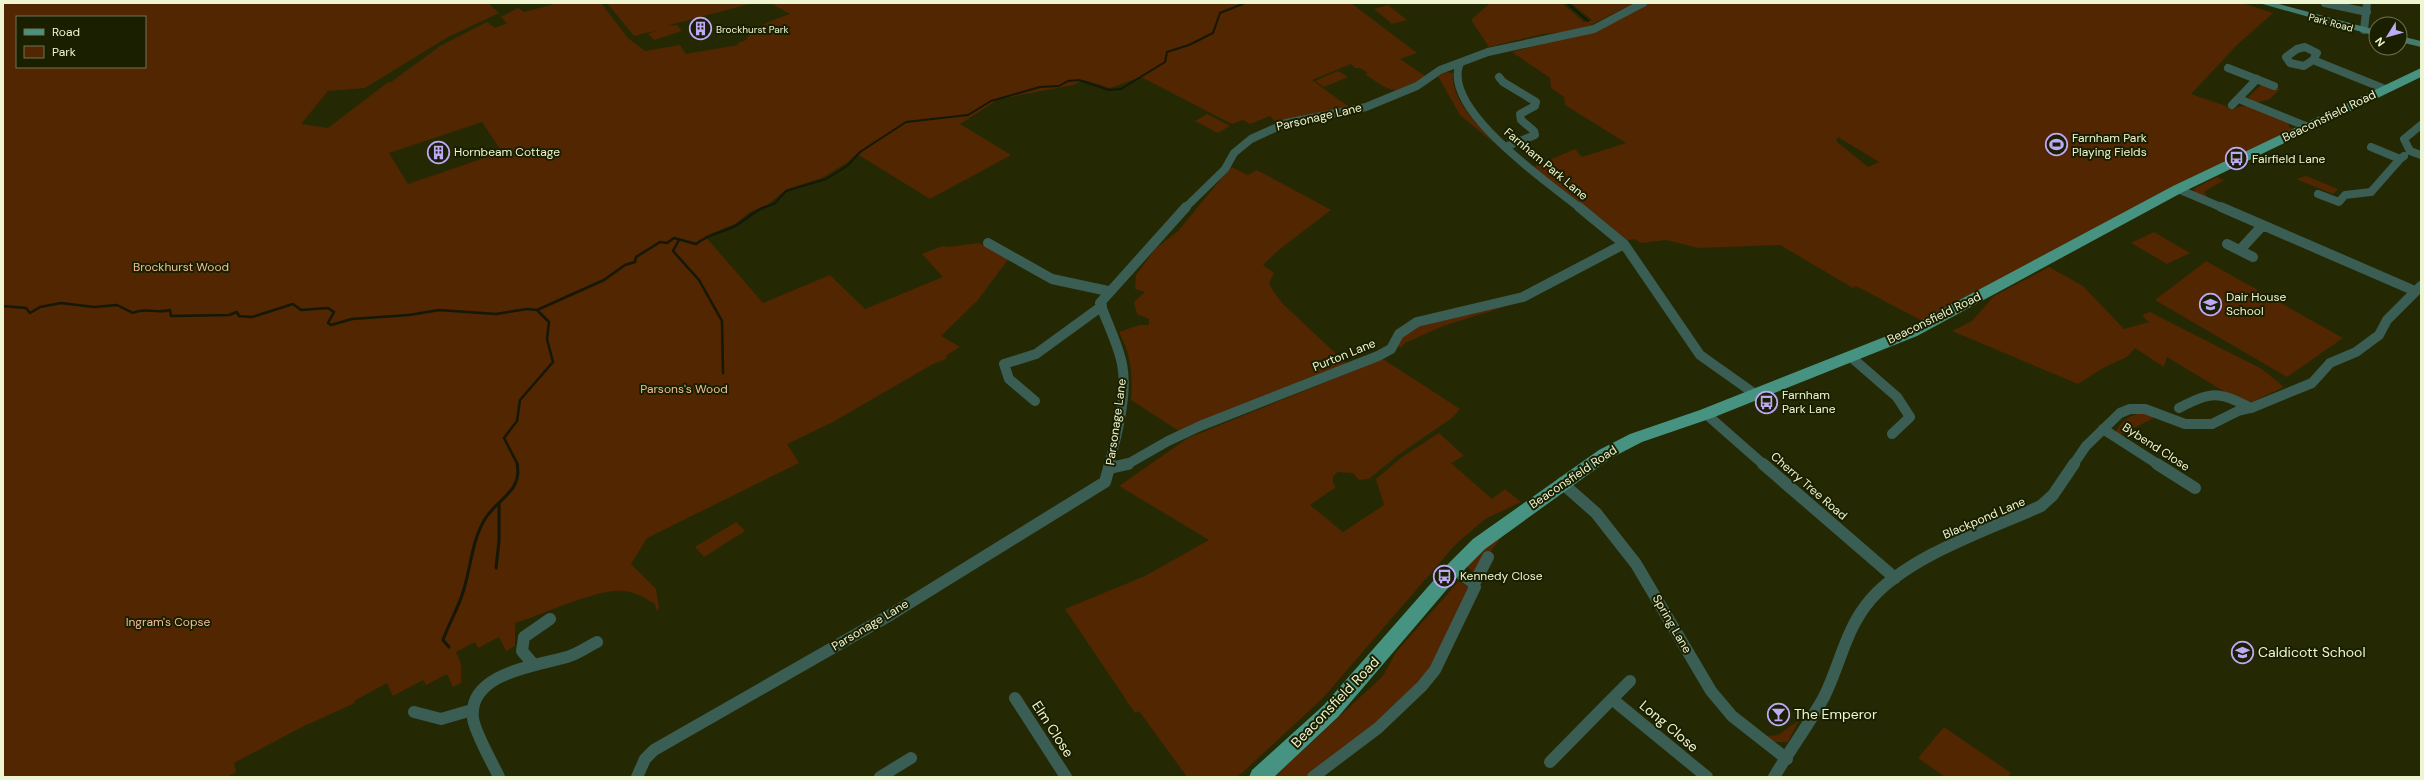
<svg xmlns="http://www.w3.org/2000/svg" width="2424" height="780" font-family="'DM Sans',sans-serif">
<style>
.green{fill:#512600;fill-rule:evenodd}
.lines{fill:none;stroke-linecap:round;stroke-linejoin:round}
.stream-far2{stroke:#151806;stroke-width:2}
.stream-far1{stroke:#151806;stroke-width:2.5}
.stream{stroke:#151806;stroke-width:3}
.minor-far2{stroke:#3a5d54;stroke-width:8}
.minor-far1{stroke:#3a5d54;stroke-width:10}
.minor{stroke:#3a5d54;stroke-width:12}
.secondary{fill:#437c6e;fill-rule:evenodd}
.primary{fill:#479382;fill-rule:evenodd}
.labels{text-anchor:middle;stroke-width:4;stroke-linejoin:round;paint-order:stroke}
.far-street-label{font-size:10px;fill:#eef5d1;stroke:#1a1f00}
.far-poi-label{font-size:10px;fill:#eef5d1;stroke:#1a1f00;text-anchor:start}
.street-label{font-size:12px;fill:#eef5d1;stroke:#1a1f00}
.poi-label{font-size:12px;fill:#eef5d1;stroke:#1a1f00;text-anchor:start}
.park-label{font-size:12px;fill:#f0bd98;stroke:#1a1f00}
.near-poi-label{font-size:14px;fill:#eef5d1;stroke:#1a1f00;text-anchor:start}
.near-street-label{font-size:14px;fill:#eef5d1;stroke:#1a1f00}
</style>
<rect width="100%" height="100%" fill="#242903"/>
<path class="green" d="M3 3H488L499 13 448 37 365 88 328 91 301 124 328 128 387 83 391 82 440 46 487 22 495 28 507 23 501 17 518 8 524 12 558 3H601L628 38 645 51 680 45 686 54 738 45V43L746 40C751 27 778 18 790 14L770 3H1351L1417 53 1400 59 1425 76C1398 98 1391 92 1365 74L1368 73 1360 68H1355L1351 64 1312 80 1349 107 1275 122 1270 116 1250 124 1243 120 1232 124 1141 77 1110 88 1084 80 1073 85 999 99 960 124 1011 155 930 199 857 154 848 162 822 178 787 189 767 205 750 212 735 224 705 236 763 303 830 275 865 309 943 277 922 254 943 246 948 247 979 243 1010 257 977 301 941 336 960 347 947 355 946 359 933 364 833 422 787 444 799 463 647 538 631 564 656 589 659 608 657 611 655 604C645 598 635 592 624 591 597 588 542 615 515 623V646L506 651 499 637 478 648 475 642 456 652 461 664V683L453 687 447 674 426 685 423 680 393 696 387 683 354 701 355 703 300 728 234 763 236 772 227 777H3ZM17 17H145V67H17ZM482 122 502 152 408 184 389 153Z
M607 3H753L666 26 677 25 682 31 654 40 648 34 658 30 634 36Z
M1490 3H1562L1584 22 1592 20 1571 3H1634L1589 26 1574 31 1543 34 1489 47 1471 20Z
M1649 3H2242L2273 13 2237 45 2191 94 2235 109C2247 99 2275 116 2288 121L2289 127 2295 129 1924 322 1856 286 1853 288 1780 245 1698 248 1666 240 1641 243 1635 239 1624 241 1533 167 1575 149 1582 157 1626 143 1565 105 1564 97 1551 88 1550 78 1512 52 1604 27ZM1838 137 1879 162 1868 167 1836 141Z
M1388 5 1407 20 1392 24 1374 9Z
M1338 71 1348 77 1324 87 1315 81Z
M1445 72 1453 73C1450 99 1479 126 1495 144L1460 115 1438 76Z
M2261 85 2280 89 2270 99 2256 103 2248 97Z
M1207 114 1230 126 1218 133 1195 121Z
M1231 167 1248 175 1257 170 1331 210 1280 249 1263 265 1274 273 1269 283C1272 291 1277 295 1282 303L1348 365 1311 377 1179 431 1131 400C1133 375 1131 355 1119 332L1139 325H1149V319L1137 314 1134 302 1145 292 1135 289 1136 275 1156 248 1178 231Z
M2306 176 2338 189 2333 194 2296 179Z
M2217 177 2224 180 2204 192 2209 199 2196 193 2193 189Z
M2154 232 2190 253 2167 264 2131 243Z
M2206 261 2343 338 2287 377 2155 300Z
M2049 267 2083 286 2124 329 2149 322 2142 315 2150 312 2262 369 2284 387 2254 401 2243 403 2167 357 2164 367 2135 348 2127 357 2103 368 2078 384 1952 331 1972 321 1994 296Z
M1514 304 1443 326 1405 343 1401 348 1394 344 1411 326Z
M1383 359 1460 409 1452 418 1398 455 1369 479 1359 480 1353 473 1338 472 1333 476V483L1336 487 1310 505 1343 532 1384 505 1376 479 1402 457 1439 433 1464 456 1451 463 1492 499 1505 489 1521 502 1485 519 1455 545 1322 699 1243 772 1237 777H1187L1139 711 1135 713 1065 609 1145 576 1209 540 1119 486 1188 438Z
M2145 413 2156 417 2120 435 2115 433C2122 419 2131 414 2145 413Z
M736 522 745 531 704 557 695 547Z
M1507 529C1496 546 1485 557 1474 573L1465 565Z
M1459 581 1470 588 1433 664 1397 706 1337 756 1305 777H1274L1383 676 1396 652Z
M1799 720 1788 742H1773L1766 736 1778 735Z
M1944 727 2011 773 2008 777H1945L1918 758Z"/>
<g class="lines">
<path class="stream-far2" d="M1567 3 1588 21
M762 208 774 204 786 191 826 179 847 166 860 152 906 122 968 115 991 101 1040 87 1059 86 1068 81 1079 80 1109 90 1121 89 1165 62 1167 52 1189 45 1213 33 1220 13 1245 3"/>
<path class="stream-far1" d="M679 240 673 251 699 280 722 321 723 373
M3 306 26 308 30 313 40 307 61 303 94 307 117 305 133 313C145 307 157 314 170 310L171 316 229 315 237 312 239 316 252 317 293 304 301 310 328 308 334 312 328 323 331 325 352 319 409 315 439 310 496 314 527 309 537 310 604 280 625 265 635 262 636 257 660 242 667 243 674 238 696 244C707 235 720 233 733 227 744 222 752 212 765 207
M518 465 504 438 517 421 520 400 553 362 547 339 549 322 537 310"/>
<path class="stream" d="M496 568 499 541V504
M449 647 443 640C449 623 459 607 464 589 471 566 472 540 485 519 497 499 523 491 517 464"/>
<path class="minor-far2" d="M2325 3 2367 12
M2364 30 2367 3
M2305 47 2317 53 2313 60 2304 66 2290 63 2286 57 2297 49Z
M2313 60 2385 89
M1460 63C1440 109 1549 183 1580 208
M2228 68 2274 86
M1499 77 1503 82 1536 102 1535 106 1520 114 1521 120 1534 131 1535 135 1505 147
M2239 99 2308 127
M2232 105 2257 79
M2421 125 2404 139 2410 151 2421 155
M2371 147 2400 159 2404 156
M2178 189 2223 208
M2318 194 2339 202 2345 195 2371 192 2400 159
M1185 208 1225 169 1234 153 1251 139 1286 123 1366 107 1417 86 1440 70 1488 52 1594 29 1643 3"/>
<path class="minor-far1" d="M1579 207 1624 244 1700 355 1755 394
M2221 207 2415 291
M988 243 1052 279 1108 291
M2227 244 2253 257
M2240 250 2262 226
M1851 357 1897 397 1910 417 1892 434
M1035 401 1009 379 1004 364 1036 354 1102 306
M2179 408C2213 391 2217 391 2251 408
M1706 414 1764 465
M2103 429 2159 465
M1109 465C1117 436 1128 393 1122 364 1118 344 1107 323 1100 303L1186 207
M1126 465 1168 441 1200 426 1378 356 1391 349 1399 334 1417 322 1523 297 1624 244
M2073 465 2086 446 2120 413 2130 409H2145L2185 424H2212L2238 411 2251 408 2312 383 2330 363 2356 352 2379 335 2387 320 2421 286"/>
<path class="minor" d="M1763 464 1895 578
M2157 464 2195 488
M1110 468 1128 464
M1562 483 1596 513 1636 564 1711 691 1732 716 1787 759
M1474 584 1488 557
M534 665 522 651 524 637 550 619
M1630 681 1612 699 1707 777
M1015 698 1066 777
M414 712 441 719 472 710
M1550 762 1612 699
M499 777C493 764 474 731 473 718 468 673 536 666 567 657 578 654 587 647 597 642
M637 777 645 759 654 750 890 615 1105 482 1110 464
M880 777 911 758
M1313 777 1378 728 1422 686 1435 670 1475 587 1472 582 1454 569
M1774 777C1790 750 1809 724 1824 697 1841 663 1845 629 1871 599 1910 555 1988 530 2041 506L2053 495 2074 464"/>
<path class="secondary" d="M2259 3H2275L2376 30V36Z
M2400 36 2421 41V47L2400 42Z"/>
<path class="primary" d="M2421 68V77L2183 192 1917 336 1712 418 1642 442 1611 458 1485 549 1460 574 1338 717 1274 777H1249L1252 770 1324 705 1448 564 1473 539 1599 450 1630 434 1700 410 1907 328 2173 186Z"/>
</g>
<defs>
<symbol id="building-ring" viewBox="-11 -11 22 22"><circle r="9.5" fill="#1a1f00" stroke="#bea9f5" stroke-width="1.5"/><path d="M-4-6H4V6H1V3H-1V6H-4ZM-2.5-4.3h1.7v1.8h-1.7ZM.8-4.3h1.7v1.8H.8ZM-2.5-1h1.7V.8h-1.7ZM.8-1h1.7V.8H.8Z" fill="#bea9f5"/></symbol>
<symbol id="stadium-ring" viewBox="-11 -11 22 22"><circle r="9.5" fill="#1a1f00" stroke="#bea9f5" stroke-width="1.5"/><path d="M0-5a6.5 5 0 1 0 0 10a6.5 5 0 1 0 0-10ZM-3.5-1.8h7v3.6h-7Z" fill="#bea9f5"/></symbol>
<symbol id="bus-ring" viewBox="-11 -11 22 22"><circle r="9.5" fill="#1a1f00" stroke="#bea9f5" stroke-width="1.5"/><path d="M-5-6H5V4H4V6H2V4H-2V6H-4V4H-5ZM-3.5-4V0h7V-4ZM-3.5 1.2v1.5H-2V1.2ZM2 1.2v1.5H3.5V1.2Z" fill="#bea9f5"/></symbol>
<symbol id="school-ring" viewBox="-11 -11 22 22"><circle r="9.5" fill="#1a1f00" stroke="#bea9f5" stroke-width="1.5"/><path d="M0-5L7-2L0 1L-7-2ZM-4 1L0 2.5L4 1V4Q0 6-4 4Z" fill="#bea9f5"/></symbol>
<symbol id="bar-ring" viewBox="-11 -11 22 22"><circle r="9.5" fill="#1a1f00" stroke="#bea9f5" stroke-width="1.5"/><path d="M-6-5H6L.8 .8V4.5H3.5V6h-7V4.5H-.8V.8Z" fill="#bea9f5"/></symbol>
</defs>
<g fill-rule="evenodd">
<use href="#building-ring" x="688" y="16" width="25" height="25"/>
<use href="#stadium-ring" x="2044" y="132" width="25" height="25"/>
<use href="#building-ring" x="426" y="140" width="25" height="25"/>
<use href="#bus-ring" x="2224" y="146" width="25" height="25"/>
<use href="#school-ring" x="2198" y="292" width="25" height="25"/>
<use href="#bus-ring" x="1754" y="390" width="25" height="25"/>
<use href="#bus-ring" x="1432" y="564" width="25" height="25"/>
<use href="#school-ring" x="2230" y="640" width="25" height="25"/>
<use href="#bar-ring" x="1766" y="702" width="25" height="25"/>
</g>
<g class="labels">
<g class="far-street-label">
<text transform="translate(2331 22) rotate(15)" y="4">Park Road</text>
</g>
<g class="far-poi-label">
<text x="716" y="33">Brockhurst Park</text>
</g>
<g class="street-label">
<text transform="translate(2329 116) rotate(-26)" y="4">Beaconsfield Road</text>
<text transform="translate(1319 117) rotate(-13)" y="4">Parsonage Lane</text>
<text transform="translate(1546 164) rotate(40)" y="4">Farnham Park Lane</text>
<text transform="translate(1934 318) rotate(-26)" y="4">Beaconsfield Road</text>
<text transform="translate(1344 355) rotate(-22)" y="4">Purton Lane</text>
<text transform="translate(1116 422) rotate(-82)" y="4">Parsonage Lane</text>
<text transform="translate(2156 447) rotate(33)" y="4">Bybend Close</text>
<text transform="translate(1573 477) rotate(-34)" y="4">Beaconsfield Road</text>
<text transform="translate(1809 486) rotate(41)" y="4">Cherry Tree Road</text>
<text transform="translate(1984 518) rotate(-23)" y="4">Blackpond Lane</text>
<text transform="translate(1672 624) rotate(60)" y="4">Spring Lane</text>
<text transform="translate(870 625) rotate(-31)" y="4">Parsonage Lane</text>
</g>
<g class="poi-label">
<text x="2072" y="142">Farnham Park<tspan x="2072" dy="14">Playing Fields</tspan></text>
<text x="454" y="156">Hornbeam Cottage</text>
<text x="2252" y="163">Fairfield Lane</text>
<text x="2226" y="301">Dair House<tspan x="2226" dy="14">School</tspan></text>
<text x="1782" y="399">Farnham<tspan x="1782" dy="14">Park Lane</tspan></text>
<text x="1460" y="580">Kennedy Close</text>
</g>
<g class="park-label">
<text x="181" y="271">Brockhurst Wood</text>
<text x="684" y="393">Parsons's Wood</text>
<text x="168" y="626">Ingram's Copse</text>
</g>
<g class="near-poi-label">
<text x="2258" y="657">Caldicott School</text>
<text x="1794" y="719">The Emperor</text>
</g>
<g class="near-street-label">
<text transform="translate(1335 702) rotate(-46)" y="5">Beaconsfield Road</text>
<text transform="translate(1669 726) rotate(40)" y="5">Long Close</text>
<text transform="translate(1053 729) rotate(57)" y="5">Elm Close</text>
</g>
</g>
<rect width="2424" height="780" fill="none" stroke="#eef5d1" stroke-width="8"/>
<rect x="16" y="16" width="130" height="52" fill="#1a1f00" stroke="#6f7554"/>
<rect x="24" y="29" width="20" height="6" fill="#479382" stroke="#6f7554"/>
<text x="52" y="36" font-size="12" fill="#eef5d1">Road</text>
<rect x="24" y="46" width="20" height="12" fill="#512600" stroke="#6f7554"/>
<text x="52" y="56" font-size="12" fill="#eef5d1">Park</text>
<g transform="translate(2388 36) rotate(233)"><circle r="19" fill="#1a1f00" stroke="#6f7554"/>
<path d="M0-3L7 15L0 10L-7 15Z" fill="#bea9f5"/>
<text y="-6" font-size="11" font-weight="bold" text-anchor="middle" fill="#eef5d1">N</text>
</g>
</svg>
